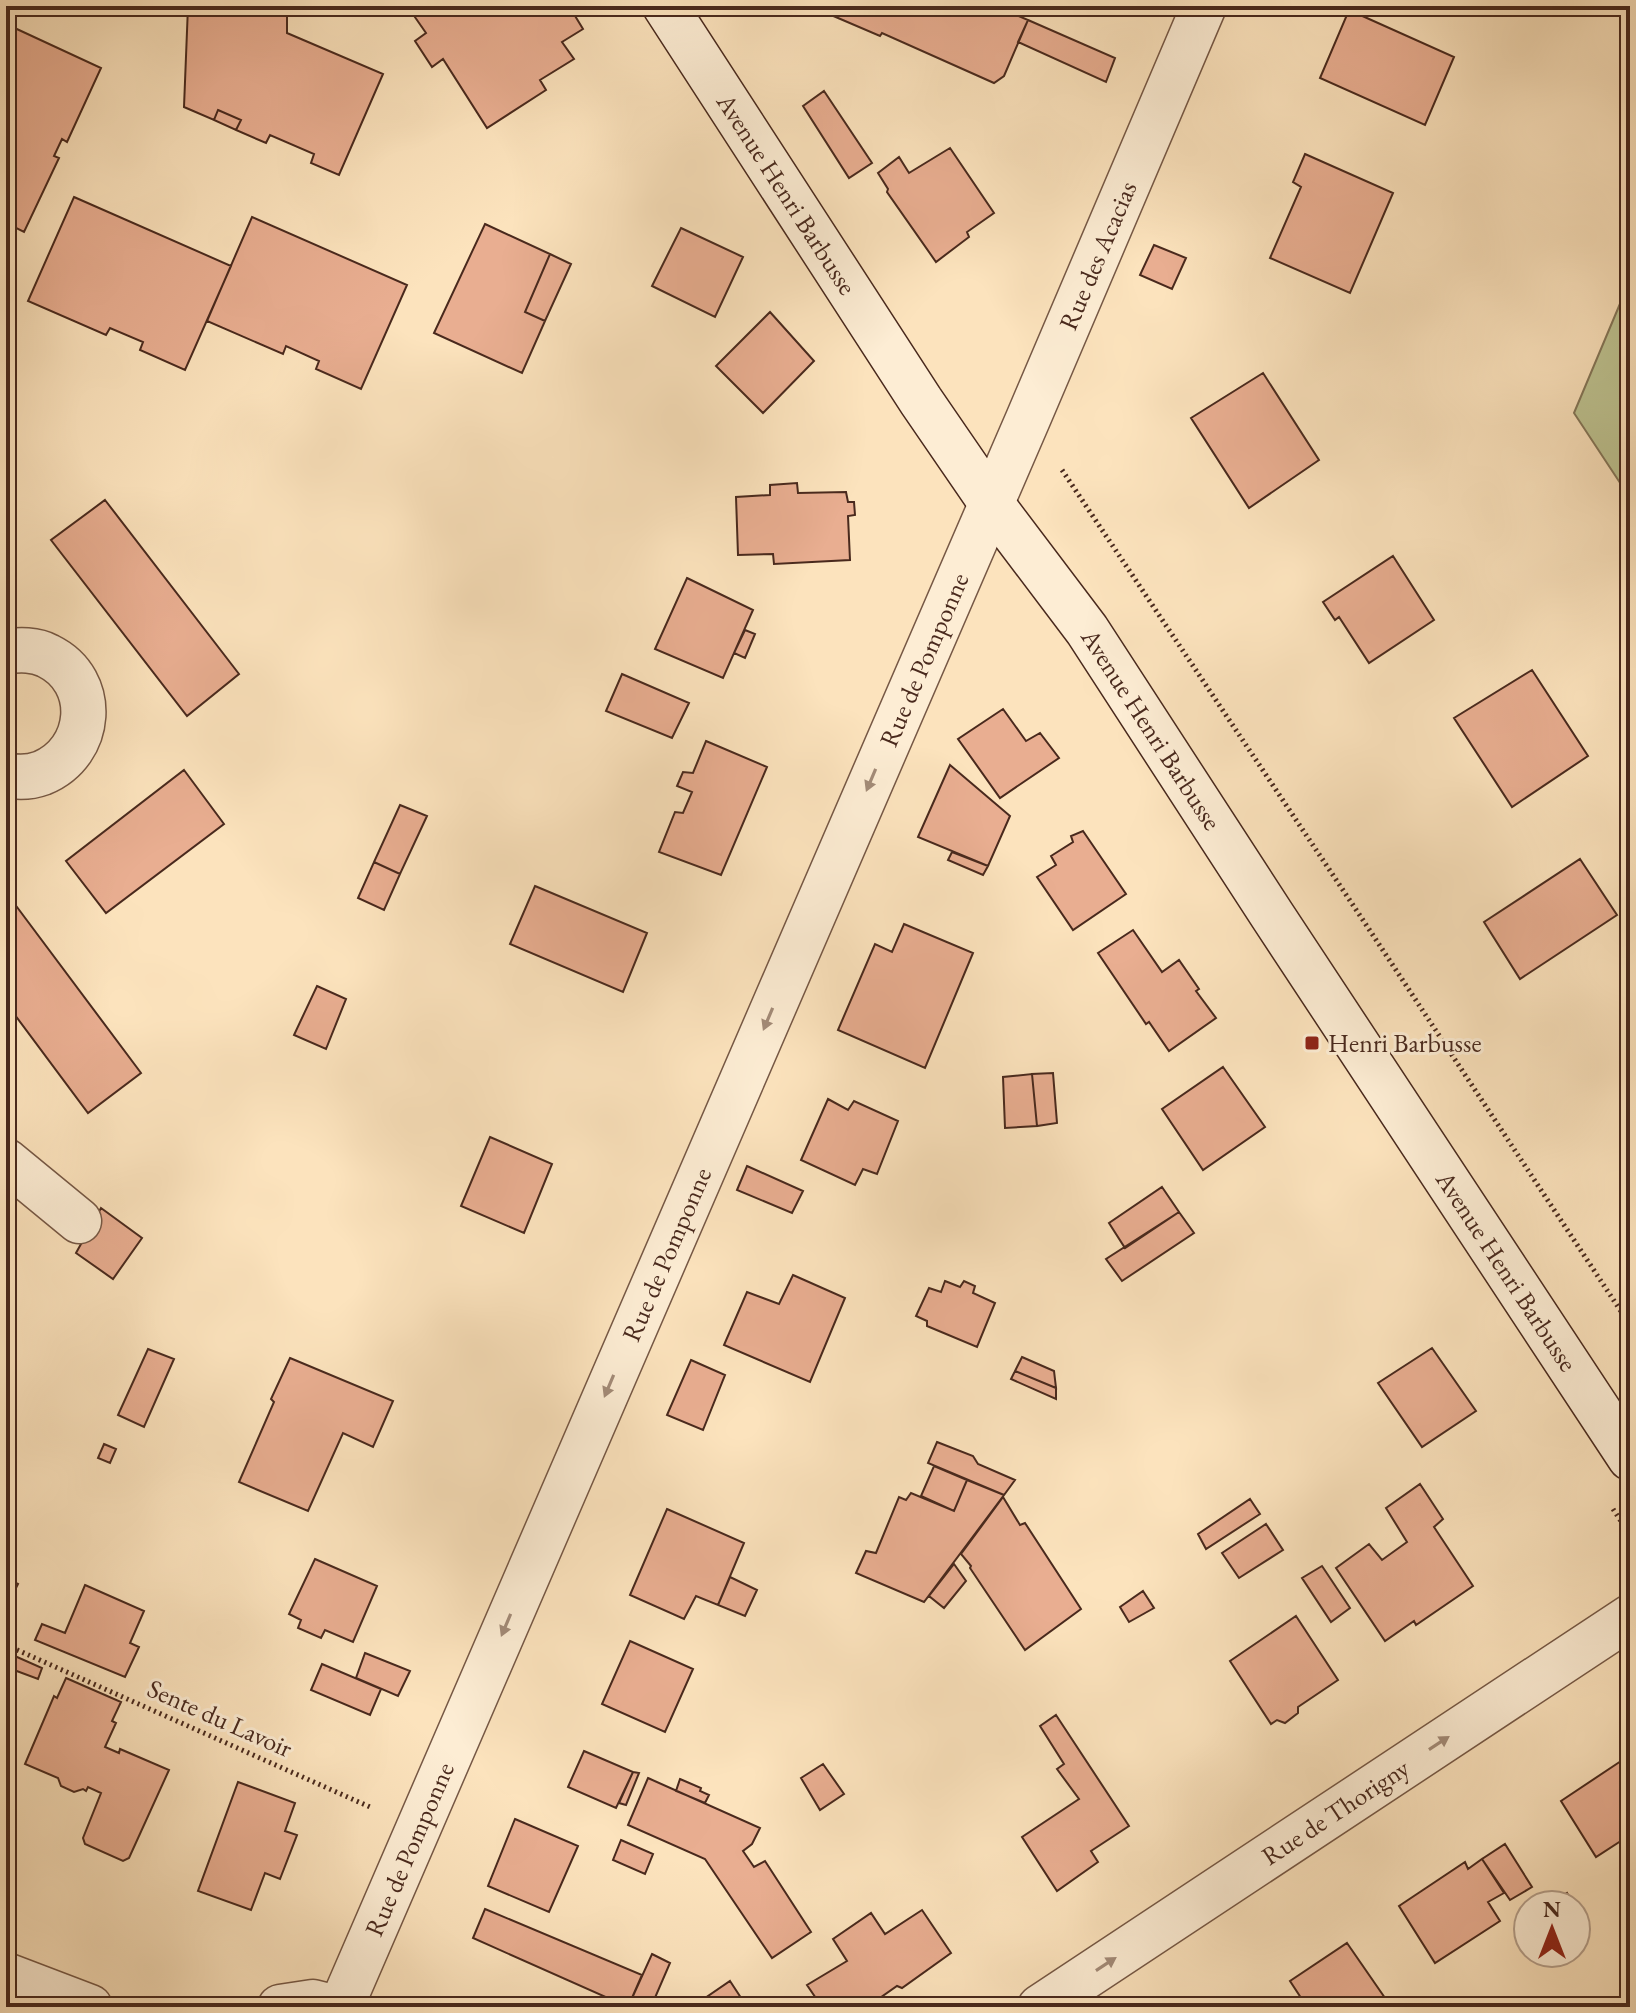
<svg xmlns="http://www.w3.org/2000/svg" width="1636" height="2013" font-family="'EB Garamond',serif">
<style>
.green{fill:#bec492;stroke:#847658;stroke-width:2}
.building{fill:#e9ae91;stroke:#49291d;stroke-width:2}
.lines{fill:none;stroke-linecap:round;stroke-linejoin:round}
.street-casing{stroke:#765845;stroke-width:47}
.secondary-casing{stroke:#49291d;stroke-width:47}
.path{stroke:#49291d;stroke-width:5;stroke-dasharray:2 4;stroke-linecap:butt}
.street{stroke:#fdedd4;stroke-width:44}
.secondary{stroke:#fdedd4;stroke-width:44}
.oneway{fill:#a38b78}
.poi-dot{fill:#8f2418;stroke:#fdedd4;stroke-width:3}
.labels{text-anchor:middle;stroke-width:6;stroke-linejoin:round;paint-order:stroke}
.street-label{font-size:26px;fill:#49291d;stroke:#fdedd4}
.poi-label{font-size:26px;fill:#49291d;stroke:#fdedd4;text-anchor:start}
</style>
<rect width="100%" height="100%" fill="#fce3bd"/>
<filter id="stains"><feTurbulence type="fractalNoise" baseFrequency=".0025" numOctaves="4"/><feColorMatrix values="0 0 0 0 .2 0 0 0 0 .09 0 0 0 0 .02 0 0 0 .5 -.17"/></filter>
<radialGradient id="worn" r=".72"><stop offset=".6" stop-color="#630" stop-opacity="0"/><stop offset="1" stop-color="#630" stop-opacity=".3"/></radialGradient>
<path class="green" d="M1630 280V498L1574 413Z"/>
<path class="building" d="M188 6 287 11V33L383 74 339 175 311 163 314 154 270 135 266 143 236 130 241 120 218 110 214 120 184 107Z
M410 6H569L583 29 562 42 574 59 540 80 546 90 487 128 443 59 432 67 415 41 426 33 410 10Z
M810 6H995L1028 20 1004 76 994 83 882 33 880 36Z
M1349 10 1454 57 1425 125 1320 78Z
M1028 20 1115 58 1106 82 1018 42Z
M6 24 101 68 67 142 62 139 54 156 59 158 24 232 6 223Z
M824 91 872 163 849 178 803 106Z
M218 110 241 120 236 130 214 120Z
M950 148 994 213 967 232 969 237 936 262 887 192 888 189 878 173 899 157 909 173Z
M1305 154 1393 193 1350 293 1270 258 1301 187 1293 182Z
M74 197 231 266 185 370 140 350 143 342 110 328 106 335 28 301Z
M252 217 407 285 361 389 316 369 319 361 286 346 283 354 207 321Z
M485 224 550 254 525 312 545 321 522 373 434 333Z
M681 228 743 257 715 317 652 286Z
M1154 245 1186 258 1172 289 1140 275Z
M550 254 571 264 545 321 525 312Z
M770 312 814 361 763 413 716 366Z
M1263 373 1319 460 1249 508 1191 418Z
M797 483 798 493 846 492 848 502H854L855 515 848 516 850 560 774 564 773 554 738 555 736 497 770 495V485Z
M105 500 239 674 187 716 51 540Z
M1393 556 1434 620 1369 663 1339 617 1335 620 1323 602Z
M687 578 753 610 723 678 655 649Z
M745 630 755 634 745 658 734 653Z
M1532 670 1588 756 1512 807 1454 718Z
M622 674 689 703 672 738 606 711Z
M1003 709 1026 741 1040 733 1059 758 1000 798 958 739Z
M706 741 767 767 721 875 659 852 675 812 683 813 692 792 677 786 683 772 693 773Z
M950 765 1010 816 988 866 918 837Z
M184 770 224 824 106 913 66 861Z
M400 805 427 816 400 874 374 862Z
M1083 831 1126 894 1073 930 1037 877 1056 865 1051 856 1073 842 1071 836Z
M952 852 988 866 983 875 948 860Z
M1580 859 1617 915 1520 979 1484 922Z
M374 862 400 874 384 910 358 898Z
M535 886 647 933 623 992 510 944Z
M8 895 141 1073 88 1113 6 1003V897Z
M904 924 973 953 925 1068 838 1030 875 944 892 952Z
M1133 930 1162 972 1179 960 1199 989 1196 991 1216 1018 1169 1051 1149 1022 1146 1024 1098 953Z
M317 986 346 999 326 1049 294 1035Z
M1223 1067 1265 1127 1203 1170 1162 1109Z
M1053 1073 1057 1123 1037 1126 1032 1074Z
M1032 1074 1037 1126 1005 1128 1003 1077Z
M828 1099 848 1110 854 1101 898 1121 877 1174 863 1169 855 1185 801 1160Z
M490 1137 552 1164 524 1233 461 1206Z
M747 1166 803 1191 792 1213 737 1190Z
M1162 1187 1179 1212 1125 1248 1109 1223Z
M101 1208 142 1238 113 1279 76 1253Z
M1179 1212 1194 1233 1122 1281 1106 1259Z
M793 1275 845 1298 810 1382 724 1345 747 1292 779 1304Z
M945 1281 960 1287 964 1281 975 1286 973 1293 995 1303 977 1347 927 1326V1321L916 1316 929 1288 941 1292Z
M1432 1348 1476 1411 1422 1447 1378 1383Z
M148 1349 174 1359 144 1427 118 1415Z
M1022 1357 1054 1371 1056 1388 1015 1371Z
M290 1358 393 1401 373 1447 343 1433 308 1511 239 1482 274 1402 271 1399Z
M691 1360 725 1375 703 1430 667 1415Z
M1015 1371 1056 1388V1399L1011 1379Z
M937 1442 973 1456 978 1464 1015 1480 1004 1495 928 1463Z
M104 1444 116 1449 110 1463 98 1458Z
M934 1466 967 1480 954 1511 921 1496Z
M967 1480 1004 1495 924 1602 856 1573 866 1551 876 1553 899 1497 906 1500 911 1493 954 1511Z
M1420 1484 1443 1519 1434 1527 1473 1586 1416 1625 1414 1621 1385 1641 1336 1568 1369 1544 1382 1560 1407 1542 1386 1508Z
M1003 1497 1020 1525 1025 1523 1081 1609 1025 1650 970 1568 971 1566 961 1554Z
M1250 1499 1260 1514 1206 1549 1198 1534Z
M667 1509 744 1543 718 1605 696 1596 684 1619 630 1595Z
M1266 1524 1283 1550 1239 1578 1222 1553Z
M315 1559 377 1586 353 1642 325 1630 321 1638 298 1628 301 1620 289 1614Z
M954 1564 966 1581 944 1608 929 1596Z
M1322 1566 1350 1608 1331 1622 1302 1578Z
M730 1577 757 1590 745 1616 718 1605Z
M6 1578 18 1584 6 1608Z
M85 1585 144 1611 130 1643 139 1647 125 1677 35 1640 42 1624 65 1633Z
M1143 1591 1154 1608 1129 1622 1120 1607Z
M1296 1616 1338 1680 1298 1707V1713L1285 1723 1277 1720 1271 1724 1230 1661Z
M630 1641 693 1669 665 1732 602 1704Z
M8 1653 42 1668 38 1679 6 1667Z
M365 1653 410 1671 398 1696 356 1678Z
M322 1664 381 1689 370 1715 311 1690Z
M66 1678 121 1702 112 1721 116 1723 105 1747 119 1753 120 1749 169 1770 129 1858 123 1861 85 1844 83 1838 101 1793 88 1787 86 1791 83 1789 74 1792 61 1786 58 1778 25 1764 54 1696 57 1698Z
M1056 1715 1129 1826 1091 1851 1098 1862 1057 1891 1022 1837 1079 1799 1057 1769 1064 1764 1040 1726Z
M584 1751 633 1772 616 1808 568 1787Z
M1630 1755V1835L1596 1857 1561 1801Z
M823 1764 844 1794 820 1810 801 1778Z
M633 1772 639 1773 626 1805 619 1803Z
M648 1778 760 1828 752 1844 743 1851 754 1867 765 1861 811 1932 772 1958 705 1859 628 1825Z
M680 1779 701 1788 700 1791 709 1795 705 1803 676 1791Z
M238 1782 295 1803 285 1831 297 1835 280 1879 265 1873 251 1910 198 1891Z
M515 1819 578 1846 549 1912 488 1886Z
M621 1840 653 1854 645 1874 613 1860Z
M1505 1844 1532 1887 1510 1900 1482 1859Z
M1482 1859 1504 1893 1488 1902 1500 1921 1435 1963 1399 1906 1465 1862 1468 1869Z
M1567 1893 1574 1905H1549Z
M1576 1908 1589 1930 1576 1938Z
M485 1909 642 1975 628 2007 473 1938Z
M922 1910 951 1953 902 1988 897 1986 867 2007H822L807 1985 847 1961 833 1939 871 1913 885 1934Z
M1347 1943 1385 1998 1372 2007H1307L1290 1981Z
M652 1954 670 1963 651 2007H628Z
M730 1981 747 2007H692Z
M1212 1999 1217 2007H1200Z"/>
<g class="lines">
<defs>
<g id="street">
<path d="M6 651C20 650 35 649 48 656 99 681 93 752 42 773 31 777 18 778 6 775"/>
<path d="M6 1161 79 1221"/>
<path d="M6 1975 90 2007"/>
<path d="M280 2007 313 2002 333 2007"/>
<path id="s1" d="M341 2007 1028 419 1204 6"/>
<path id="s2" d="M1040 2007 1630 1617"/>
</g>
<g id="secondary">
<path id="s3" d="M665 6 921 401 991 503 1087 630 1272 915 1630 1458"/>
</g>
</defs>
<use href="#street" class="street-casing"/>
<use href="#secondary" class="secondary-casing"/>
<path class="path" d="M1062 470 1361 917 1630 1325
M1613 1509 1630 1535
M6 1645 370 1807"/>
<use href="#street" class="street"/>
<use href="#secondary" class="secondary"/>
</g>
<defs><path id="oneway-solid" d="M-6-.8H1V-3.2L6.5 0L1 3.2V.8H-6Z" transform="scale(2)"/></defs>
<g class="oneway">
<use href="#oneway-solid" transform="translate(871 780) rotate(113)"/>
<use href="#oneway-solid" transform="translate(768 1019) rotate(113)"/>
<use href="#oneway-solid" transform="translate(609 1386) rotate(113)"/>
<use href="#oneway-solid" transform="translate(506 1625) rotate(113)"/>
<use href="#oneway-solid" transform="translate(1439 1743) rotate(-33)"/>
<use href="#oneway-solid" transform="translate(1106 1964) rotate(-33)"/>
</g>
<rect class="poi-dot" x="1304" y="1035" width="16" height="16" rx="4"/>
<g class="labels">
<g class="street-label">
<text dy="9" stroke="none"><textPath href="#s3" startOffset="224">Avenue Henri Barbusse</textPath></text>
<text dy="9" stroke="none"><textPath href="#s1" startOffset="1908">Rue des Acacias</textPath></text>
<text dy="9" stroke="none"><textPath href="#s1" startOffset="1468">Rue de Pomponne</textPath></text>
<text dy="9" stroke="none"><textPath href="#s3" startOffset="872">Avenue Henri Barbusse</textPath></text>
<text dy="9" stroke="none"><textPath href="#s1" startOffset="820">Rue de Pomponne</textPath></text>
<text dy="9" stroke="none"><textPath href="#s3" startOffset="1520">Avenue Henri Barbusse</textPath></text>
<text transform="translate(220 1718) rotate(24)" y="9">Sente du Lavoir</text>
<text dy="9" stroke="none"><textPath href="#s2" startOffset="354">Rue de Thorigny</textPath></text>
<text dy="9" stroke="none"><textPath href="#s1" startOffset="172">Rue de Pomponne</textPath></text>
</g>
<g class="poi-label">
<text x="1328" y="1052">Henri Barbusse</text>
</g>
</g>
<rect width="1636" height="2013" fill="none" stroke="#fce3bd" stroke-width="32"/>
<rect x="8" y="8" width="1620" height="1997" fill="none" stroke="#49291d" stroke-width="4"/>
<rect x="16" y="16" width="1604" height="1981" fill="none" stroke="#49291d" stroke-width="2"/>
<g transform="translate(1552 1929)"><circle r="38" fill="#fdedd4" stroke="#b59f8b" stroke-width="2"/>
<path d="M0-6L14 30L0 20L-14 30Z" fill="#8f2418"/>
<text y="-12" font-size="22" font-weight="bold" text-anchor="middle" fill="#49291d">N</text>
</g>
<rect width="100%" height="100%" filter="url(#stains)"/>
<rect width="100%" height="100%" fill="url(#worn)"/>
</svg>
